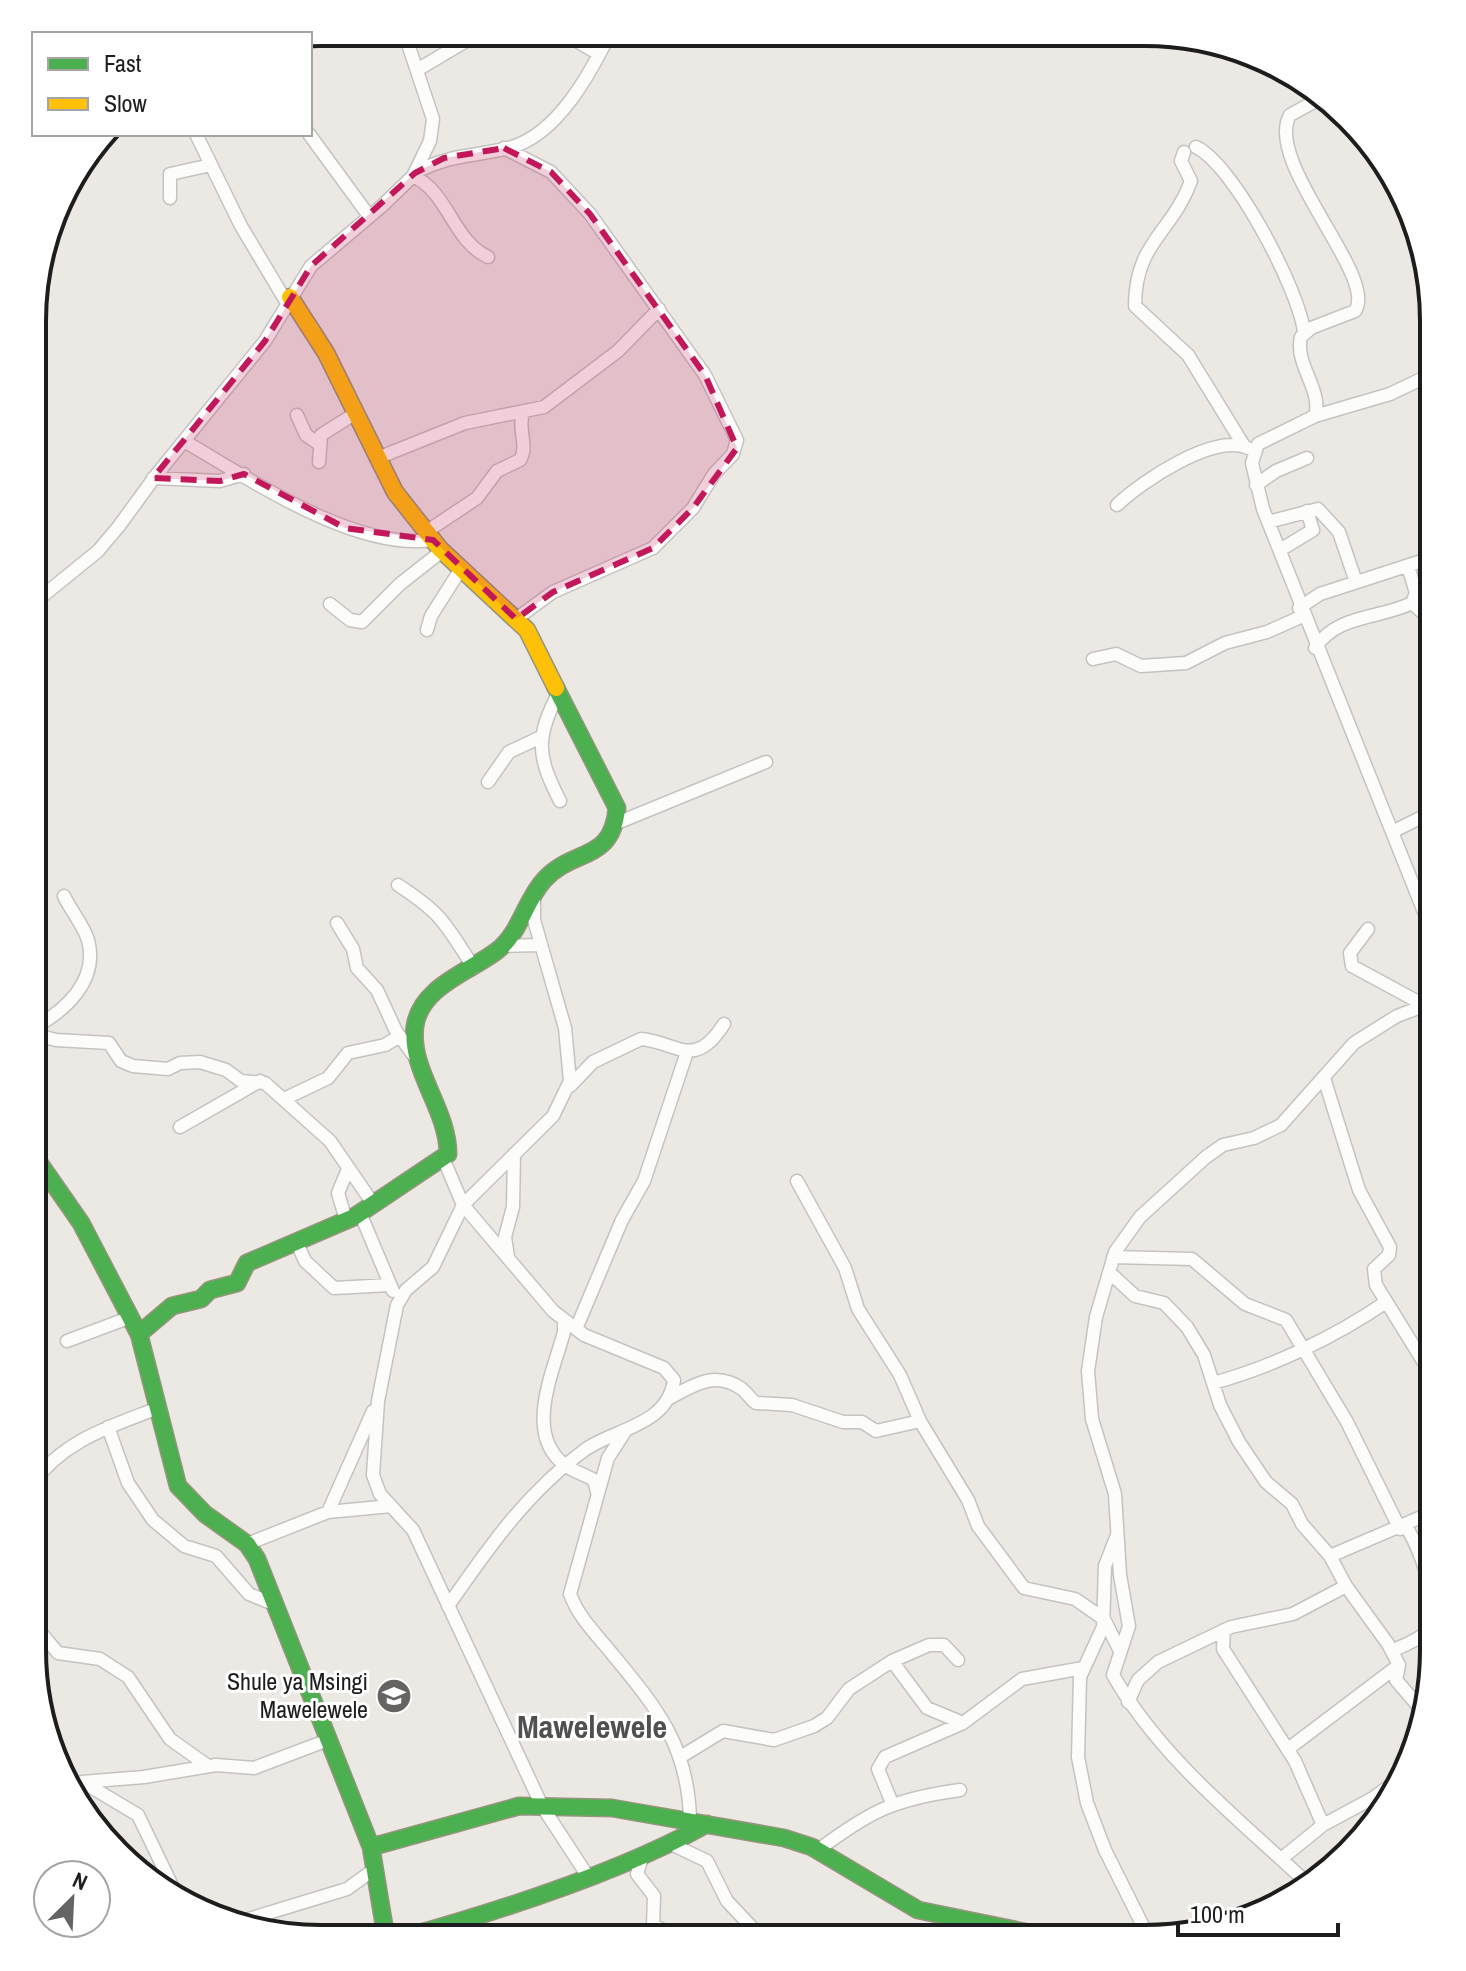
<svg xmlns="http://www.w3.org/2000/svg" width="1466" height="1971" font-family="'Archivo Narrow',sans-serif">
<style>
.lines{fill:none;stroke-linecap:round;stroke-linejoin:round}
.street-casing{stroke:#c4c3c1;stroke-width:15}
.fast-casing{stroke:#96957c;stroke-width:19}
.slow-casing{stroke:#96957c;stroke-width:19}
.street{stroke:#fcfcfb;stroke-width:12}
.fast{stroke:#4caf50;stroke-width:16}
.slow{stroke:#ffc107;stroke-width:16}
.marked{fill:#c2185b;fill-opacity:0.2;stroke:#c2185b;stroke-width:6;stroke-dasharray:16 10;stroke-linejoin:round}
.labels{text-anchor:middle;stroke-width:6;stroke-linejoin:round;paint-order:stroke}
.poi-label{font-size:24px;fill:#1d1d1d;stroke:#fff;text-anchor:end}
.district-label{font-size:32px;font-weight:bold;fill:#505050;stroke:#fff}
.rim{fill:none;stroke:#1d1d1d;stroke-width:4}
</style>
<rect width="100%" height="100%" fill="#ece9e5"/>
<g class="lines">
<defs>
<path id="street" d="M563 33 599 54
M417 70 481 32
M1321 98 1290 115C1263 162 1379 277 1355 311L1311 328 1301 337C1294 364 1323 390 1315 416L1258 444 1252 463 1263 509 1434 937
M196 134 241 226 287 303
M309 134 369 216
M1196 147C1234 165 1299 290 1304 332
M504 148 551 172 590 214 705 375 737 440 733 454 714 474 693 508 653 548 553 592 516 619
M1184 152 1181 161 1191 181C1172 233 1135 242 1135 306L1188 355 1244 446
M418 171C454 153 476 157 512 147 558 133 590 74 610 33
M413 176C449 193 452 240 488 257
M170 198V174L211 165
M297 415 306 435 319 444
M1315 416 1390 394 1434 373
M184 441C250 479 354 551 433 540
M380 457 465 423 544 407 618 351 659 309
M319 462 321 435 356 413
M153 478 220 481 244 474
M1256 485 1276 471 1307 458
M1117 505C1142 481 1214 433 1248 448
M1268 522 1318 509 1339 532 1356 582
M426 532 477 498 497 471 520 460C529 445 517 430 523 413
M1280 550 1313 530 1307 511
M34 603 98 551 119 526 157 474 265 341 311 266 382 206 413 176 430 141 433 119 404 32
M1412 603 1434 623
M330 604 350 620 362 622 400 584 442 551
M1299 608 1320 594 1434 557
M427 630 431 616 462 567
M1315 648C1337 614 1380 619 1412 603L1416 593 1408 566
M1093 659 1116 654 1141 666 1186 663 1225 643 1267 632 1303 616
M559 692C535 738 537 756 560 801
M488 782 509 752 541 737
M617 823 766 762
M1392 832 1434 811
M398 885C444 915 445 924 474 968
M534 901V920L565 1028 570 1081 553 1116 463 1205 433 1267 406 1290 397 1305 378 1401 373 1475 380 1494 413 1530 542 1806 587 1875
M337 923 353 949 357 968 377 990 396 1031 417 1060
M1368 929 1350 953 1352 966 1424 1005
M503 946 541 945
M33 1028C65 1011 99 981 88 940 83 924 71 911 64 896
M33 1034 56 1040 109 1043 121 1061 133 1066 168 1069 180 1063 200 1062 226 1070 241 1081 265 1083 330 1141 374 1205
M1324 1078 1359 1190 1390 1247 1389 1255 1374 1269 1376 1285 1423 1361 1433 1367
M570 1086 593 1062 641 1039C677 1042 694 1071 724 1024
M284 1099 328 1078 348 1053 385 1045 400 1036
M180 1127 260 1081
M443 1158 463 1205 553 1311 584 1335 664 1368 674 1380C668 1425 617 1428 586 1449 527 1492 489 1547 448 1606
M797 1181 845 1268 858 1309 900 1375 920 1421 968 1500 978 1526 1024 1588 1075 1599 1104 1619 1120 1651
M360 1213 393 1291
M346 1220 338 1193 348 1169
M296 1241 305 1261 334 1288 390 1285
M508 1257 505 1237 513 1207 514 1154
M1113 1257 1192 1259 1245 1304 1286 1320 1347 1422 1400 1529
M1109 1272 1135 1296 1164 1303 1187 1327 1204 1355 1220 1405 1239 1442 1266 1482 1292 1504 1302 1524 1330 1556 1346 1586 1388 1644 1399 1665 1396 1680 1420 1708
M564 1320V1332C553 1373 523 1435 566 1466 575 1472 586 1475 594 1480L597 1492
M576 1329 622 1220 644 1181 687 1052
M67 1341 131 1317
M1213 1383C1272 1367 1335 1337 1386 1302
M668 1399C693 1385 715 1370 742 1389 748 1394 750 1399 756 1403L792 1405 843 1422H862L876 1431 920 1421
M108 1427 128 1483 153 1520 184 1546 216 1556 249 1594 276 1605
M626 1430 608 1458 570 1594C578 1616 594 1632 609 1650 655 1706 688 1743 690 1819
M32 1484C64 1440 109 1427 158 1408
M328 1512 373 1411
M1117 1535 1105 1566 1103 1627 1080 1677 1078 1757 1087 1803 1105 1850 1149 1938
M247 1544 328 1512 391 1506
M1330 1556 1433 1512
M32 1622 58 1653 100 1659 128 1677 170 1739 208 1766
M1224 1630 1223 1649 1295 1761 1323 1825
M1425 1633 1433 1662
M1392 1651C1403 1645 1423 1639 1429 1628 1442 1607 1419 1545 1406 1527
M892 1661 927 1708 963 1723
M1128 1702 1138 1680 1158 1662 1231 1627 1293 1614 1346 1586
M1288 1749 1399 1665
M682 1756 723 1731 774 1740 814 1726 827 1718 849 1689 892 1661 929 1645H944L958 1660
M82 1782 144 1777 216 1765 254 1768 328 1740
M66 1783 86 1784 138 1815 177 1896
M892 1803 878 1769 885 1757 963 1723 1022 1679 1083 1668
M671 1844 707 1861 727 1901 762 1938
M817 1851C870 1811 894 1799 960 1790
M643 1854 637 1874 654 1896 653 1925 679 1938
M1281 1859 1323 1825 1373 1798 1396 1781
M1305 1881C1236 1817 1160 1757 1113 1675L1129 1626 1120 1575 1115 1494 1092 1419 1088 1371 1096 1317 1115 1252 1140 1217 1206 1157 1223 1145 1254 1138 1281 1125 1354 1043 1397 1016 1434 1002
M242 1921 347 1889 376 1868"/>
<path id="fast" d="M33 1154 81 1223 139 1334 178 1486 205 1514 247 1544 257 1559 371 1847 386 1937
M139 1334 172 1306 201 1299 210 1290 237 1283 247 1263 354 1217 448 1154C448 1109 409 1070 415 1026 421 986 470 972 498 950 521 931 525 901 544 880 574 847 612 863 617 808L556 688
M371 1847 519 1806 612 1808 784 1838 812 1847 918 1910 1059 1939
M406 1937C502 1910 621 1872 707 1824"/>
<path id="slow" d="M290 297 326 353 395 492 440 549 527 630 556 688"/>
</defs>
<use href="#street" class="street-casing"/>
<use href="#fast" class="fast-casing"/>
<use href="#slow" class="slow-casing"/>
<use href="#street" class="street"/>
<use href="#fast" class="fast"/>
<use href="#slow" class="slow"/>
</g>
<path class="marked" d="M504 148 551 172 590 214 705 375 737 448 693 508 653 548 553 592 516 619 433 540 345 528 244 474 220 481 153 478 265 341 311 266 415 173 444 158Z"/>
<defs>
<symbol id="school-disc" viewBox="-11 -11 22 22"><circle r="9.5" fill="#656463" stroke="#fff"/><path d="M0-5L7-2L0 1L-7-2ZM-4 1L0 2.5L4 1V4Q0 6-4 4Z" fill="#fff"/></symbol>
</defs>
<g fill-rule="evenodd">
<use href="#school-disc" x="374" y="1676" width="40" height="40"/>
</g>
<g class="labels">
<g class="poi-label">
<text x="368" y="1690">Shule ya Msingi<tspan x="368" dy="28">Mawelewele</tspan></text>
</g>
<g class="district-label">
<text x="592" y="1738">Mawelewele</text>
</g>
</g>
<path d="M0 0H1466V1971H0ZM321 46H1145A275 275 0 0 1 1420 321V1650A275 275 0 0 1 1145 1925H321A275 275 0 0 1 46 1650V321A275 275 0 0 1 321 46Z" fill="#fff" fill-rule="evenodd"/>
<path class="rim" d="M321 46H1145A275 275 0 0 1 1420 321V1650A275 275 0 0 1 1145 1925H321A275 275 0 0 1 46 1650V321A275 275 0 0 1 321 46Z"/>
<rect x="32" y="32" width="280" height="104" fill="#ffffff" stroke="#a5a5a5" stroke-width="2"/>
<rect x="48" y="58" width="40" height="12" fill="#4caf50" stroke="#a5a5a5" stroke-width="2"/>
<text x="104" y="72" font-size="24" fill="#1d1d1d">Fast</text>
<rect x="48" y="98" width="40" height="12" fill="#ffc107" stroke="#a5a5a5" stroke-width="2"/>
<text x="104" y="112" font-size="24" fill="#1d1d1d">Slow</text>
<g transform="translate(72 1899) rotate(24)"><circle r="38" fill="#ffffff" stroke="#a5a5a5" stroke-width="2"/>
<path d="M0-6L14 30L0 20L-14 30Z" fill="#656463"/>
<text y="-12" font-size="22" font-weight="bold" text-anchor="middle" fill="#1d1d1d">N</text>
</g>
<path d="M1178 1923v12h160v-12" fill="none" stroke="#1d1d1d" stroke-width="4"/>
<text x="1190" y="1923" font-size="24" fill="#1d1d1d" stroke="#ffffff" stroke-width="6" paint-order="stroke">100 m</text>
</svg>
